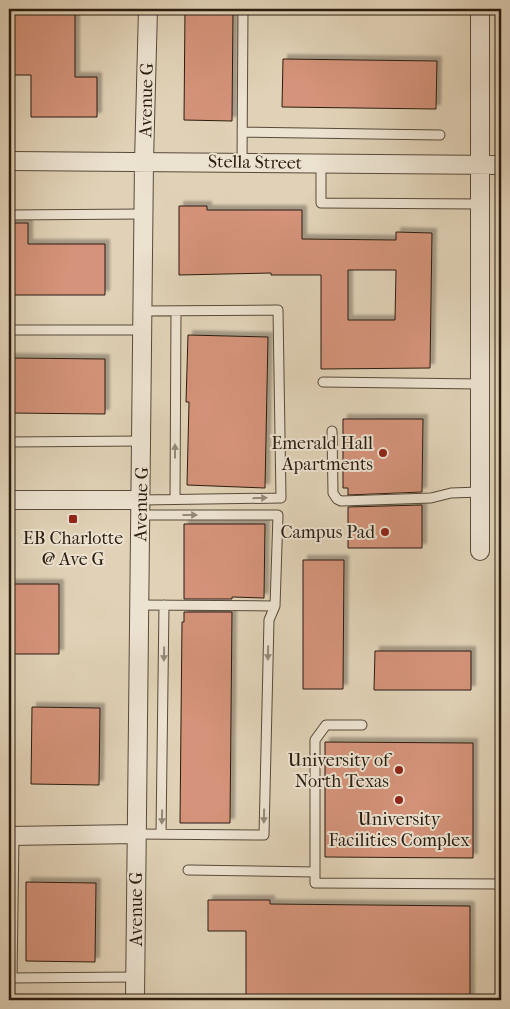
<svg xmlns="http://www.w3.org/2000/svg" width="510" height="1009" font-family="'IM FELL French Canon',serif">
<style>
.building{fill:#d4937a;stroke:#2a1c0f;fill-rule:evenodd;filter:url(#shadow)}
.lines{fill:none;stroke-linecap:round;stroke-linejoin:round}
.lane-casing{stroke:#584a39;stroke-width:11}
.street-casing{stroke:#584a39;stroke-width:20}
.lane{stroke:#ece2d0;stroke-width:9}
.street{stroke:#ece2d0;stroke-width:18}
.oneway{fill:#958979}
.poi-dot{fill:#8f2418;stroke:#ece2d0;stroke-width:2}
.labels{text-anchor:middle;stroke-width:4;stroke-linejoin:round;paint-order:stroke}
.street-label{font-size:18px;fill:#2a1c0f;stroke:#ece2d0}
.poi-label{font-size:18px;fill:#2a1c0f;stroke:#ece2d0;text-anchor:end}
</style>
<defs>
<filter id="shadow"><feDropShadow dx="4.5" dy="-4.5" stdDeviation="1" flood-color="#0004"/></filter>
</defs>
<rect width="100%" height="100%" fill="#e1d2b7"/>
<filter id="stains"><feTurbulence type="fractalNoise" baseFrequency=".004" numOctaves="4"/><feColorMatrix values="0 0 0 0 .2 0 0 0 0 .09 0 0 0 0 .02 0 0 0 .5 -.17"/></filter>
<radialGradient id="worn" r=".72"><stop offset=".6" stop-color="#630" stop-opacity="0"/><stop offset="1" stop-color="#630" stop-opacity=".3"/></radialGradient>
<path class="building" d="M9 9H75V77H97V117H31V75H9Z
M185 9H233L232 121 184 120Z
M283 59 437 61 436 109 282 107Z
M179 206H207V210H302V239L396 240V232L432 233 430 368 321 369V275H271V273L179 275ZM348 270H396L395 320H348Z
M9 223H28V244H105V295H9Z
M188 335 268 337 265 488 187 485 189 402H186Z
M9 358 105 359V414L9 413Z
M343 419H423L422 492 348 495V488H343Z
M422 505V548H348V507Z
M184 524H265L264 598 232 597V599H184Z
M303 560H344L343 689H303Z
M9 584H59V654H9Z
M184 612H232L230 823H180L182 622H184Z
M375 651H471V690H374Z
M32 707 100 708 99 785 31 784Z
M325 742 473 743V858L325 857Z
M26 882 96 883 95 962 26 961Z
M208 900H270V904L470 906V1000H246V931H208Z"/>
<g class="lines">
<defs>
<path id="lane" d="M242 132 440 135
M242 162 243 9
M321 163V203L481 204
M9 215 143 214
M9 330H143
M323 382 480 384
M332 431 333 493 337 499 341 501 431 498 451 493 480 492
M9 442 142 441
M175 499 176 311
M141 500 281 498 278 310 143 311
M139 605 275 606
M362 725H326L315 740V883L500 884
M136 834 264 835 269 620 275 606 278 515H141
M161 834 164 605
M188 870 315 872
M9 978 135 977
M12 978 14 835"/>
<path id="street" d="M480 9V551
M9 161 501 165
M9 500H141
M9 836 136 834
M135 1000 144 161 148 9"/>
</defs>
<use href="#lane" class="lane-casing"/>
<use href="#street" class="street-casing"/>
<use href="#lane" class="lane"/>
<use href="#street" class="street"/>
</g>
<defs><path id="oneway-solid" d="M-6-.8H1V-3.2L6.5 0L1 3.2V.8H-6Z" transform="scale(1.25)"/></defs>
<g class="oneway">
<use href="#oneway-solid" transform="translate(175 451) rotate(-90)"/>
<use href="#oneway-solid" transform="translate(260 498) rotate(-1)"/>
<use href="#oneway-solid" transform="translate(190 515)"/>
<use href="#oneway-solid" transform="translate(268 653) rotate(91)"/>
<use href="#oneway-solid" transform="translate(164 654) rotate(91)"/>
<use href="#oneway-solid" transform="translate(264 816) rotate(91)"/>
<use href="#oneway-solid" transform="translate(162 817) rotate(91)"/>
</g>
<g class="poi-dot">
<circle cx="383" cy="453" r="5"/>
<rect x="68" y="514" width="10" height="10" rx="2.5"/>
<circle cx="385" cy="532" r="5"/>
<circle cx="399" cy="770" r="5"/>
<circle cx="399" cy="800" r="5"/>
</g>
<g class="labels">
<g class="street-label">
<text transform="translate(146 100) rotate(-89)" y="6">Avenue G</text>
<text transform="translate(255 162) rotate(1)" y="6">Stella Street</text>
<text transform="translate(141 504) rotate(-89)" y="6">Avenue G</text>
<text transform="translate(136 909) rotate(-90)" y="6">Avenue G</text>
</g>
<g class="poi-label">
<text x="373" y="449">Emerald Hall<tspan x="373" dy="21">Apartments</tspan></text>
<text x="375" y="538">Campus Pad</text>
<text x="73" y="544" text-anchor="middle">EB Charlotte<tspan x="73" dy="21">@ Ave G</tspan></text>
<text x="389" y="766">University of<tspan x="389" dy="21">North Texas</tspan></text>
<text x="399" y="825" text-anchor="middle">University<tspan x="399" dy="21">Facilities Complex</tspan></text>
</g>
</g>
<rect width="510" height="1009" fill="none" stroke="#e1d2b7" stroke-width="30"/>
<rect x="10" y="10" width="490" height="989" fill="none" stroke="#2a1c0f" stroke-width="2.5"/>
<rect x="15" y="15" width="480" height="979" fill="none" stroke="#2a1c0f"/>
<rect width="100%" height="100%" filter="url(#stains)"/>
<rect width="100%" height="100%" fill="url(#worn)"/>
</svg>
